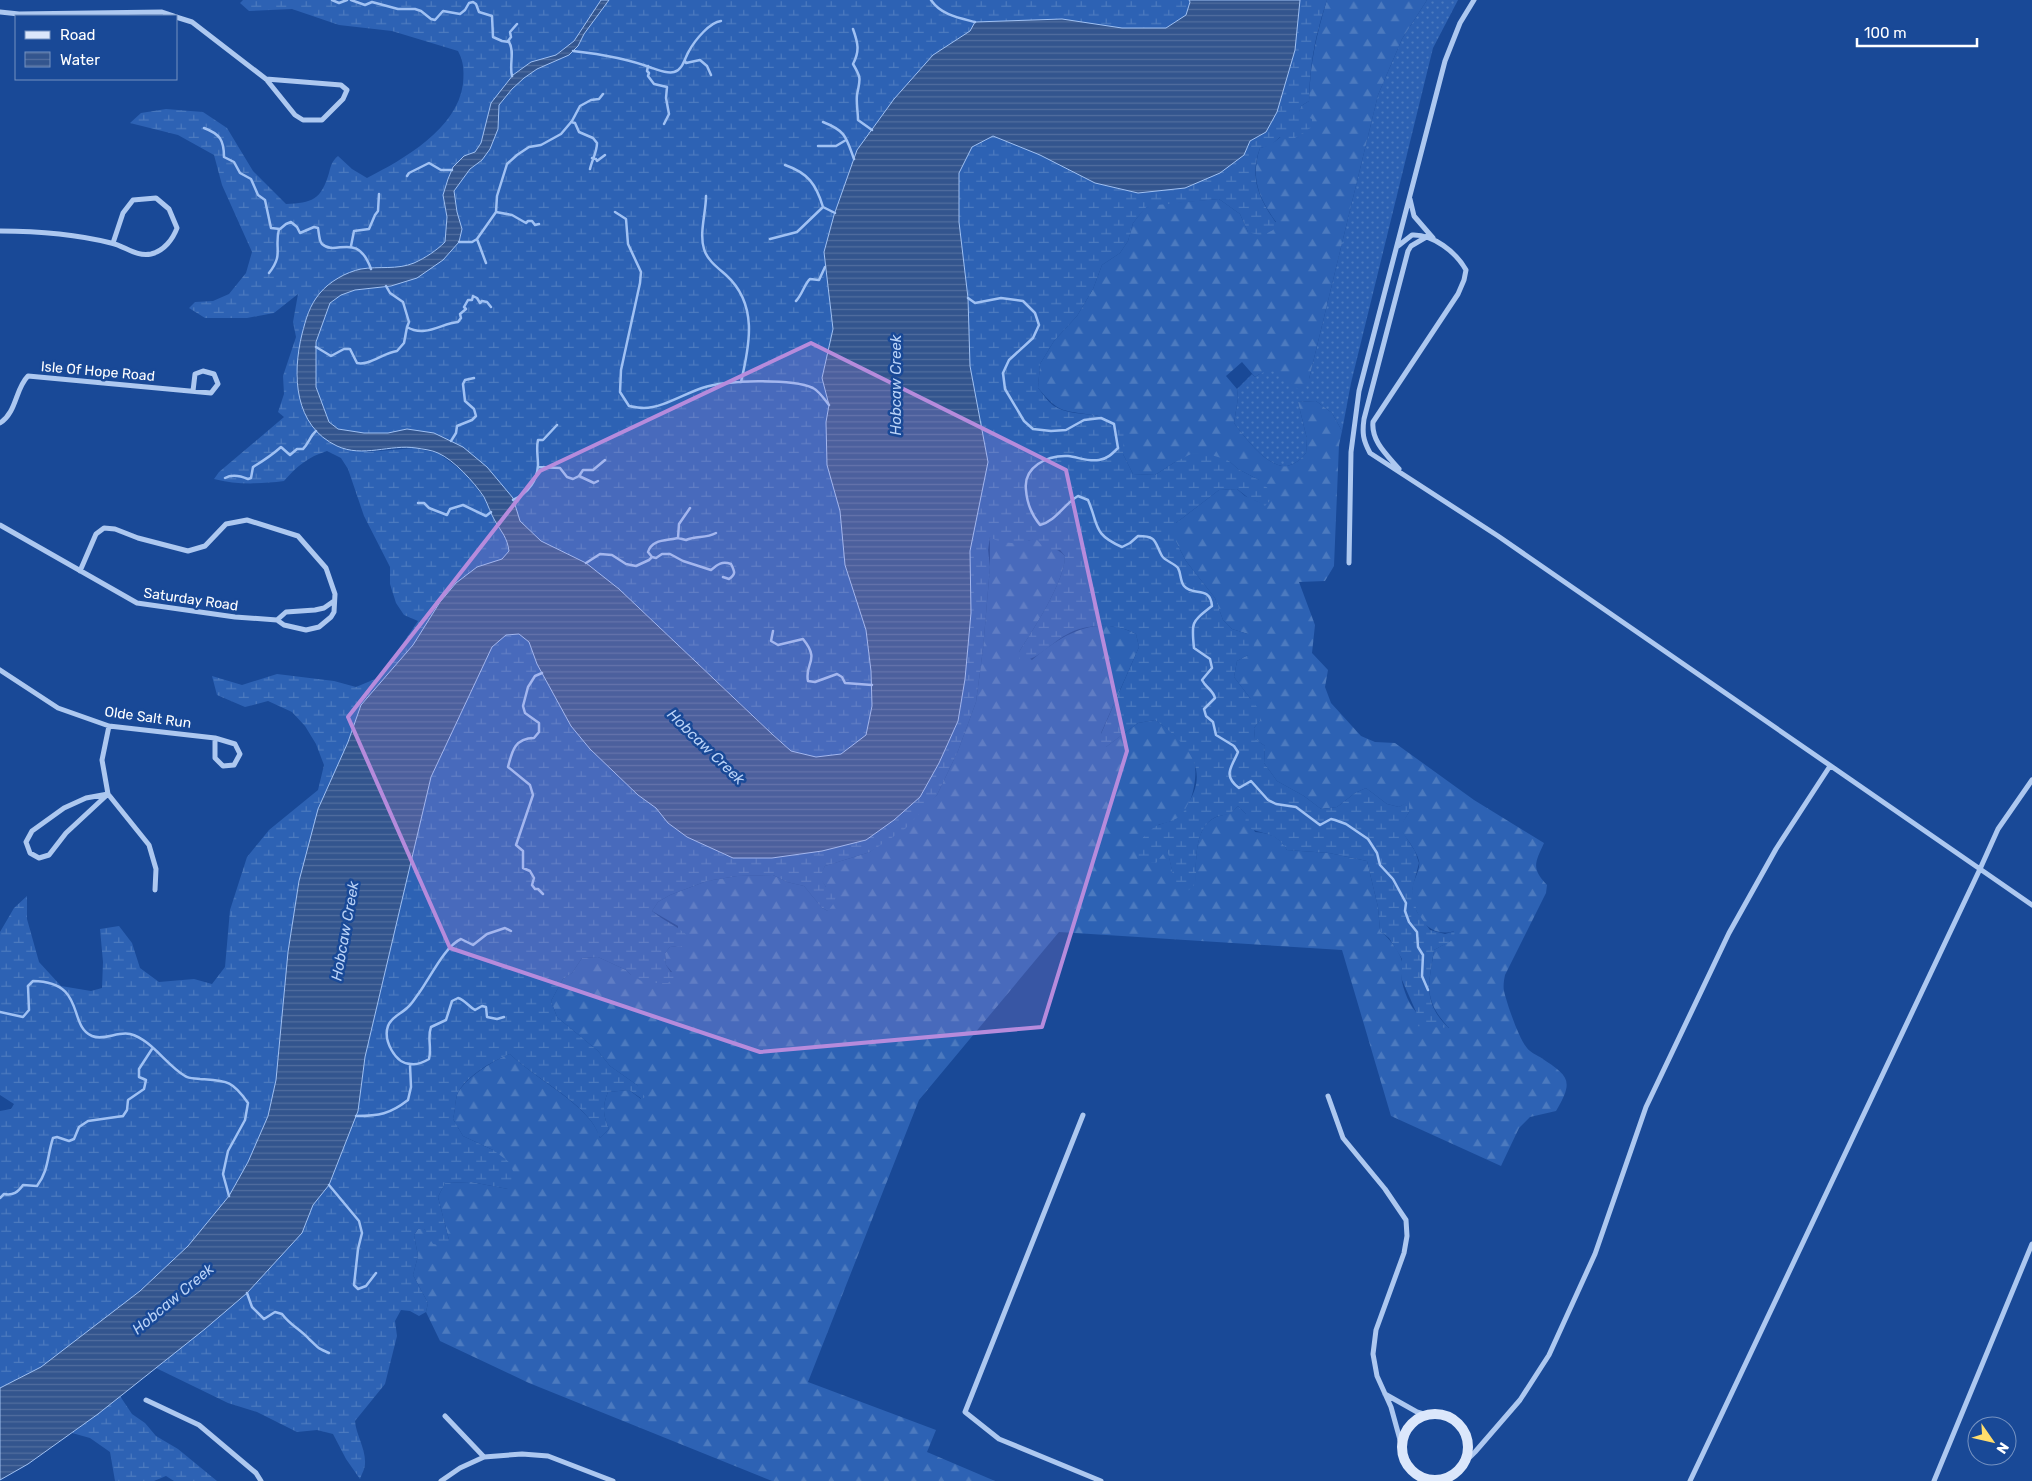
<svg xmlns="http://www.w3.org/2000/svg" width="2032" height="1481" font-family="Rubik,sans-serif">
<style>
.grass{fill:url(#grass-dots)}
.forest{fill:url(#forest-firs)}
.wetland{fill:url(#wetland-marsh)}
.water{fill:url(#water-rules);stroke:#a0c1f3}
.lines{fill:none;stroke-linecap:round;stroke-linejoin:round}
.stream{stroke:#a0c1f3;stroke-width:2.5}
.street{stroke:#adc8f0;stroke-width:5}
.secondary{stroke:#dbe7fb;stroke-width:10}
.marked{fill:#b68bdc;fill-opacity:0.2;stroke:#b68bdc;stroke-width:4;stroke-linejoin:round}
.labels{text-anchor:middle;stroke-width:5;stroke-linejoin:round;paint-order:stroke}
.street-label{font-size:14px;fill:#fff;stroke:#194997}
.water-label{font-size:15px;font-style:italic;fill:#b9d2f7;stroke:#194997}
</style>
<defs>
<pattern id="grass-dots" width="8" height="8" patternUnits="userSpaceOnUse" patternTransform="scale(1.25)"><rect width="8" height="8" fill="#2d62b4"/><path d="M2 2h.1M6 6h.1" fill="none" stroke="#4c7abf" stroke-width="1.8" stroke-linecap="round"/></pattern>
<pattern id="forest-firs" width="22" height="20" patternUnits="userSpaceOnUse" patternTransform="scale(1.25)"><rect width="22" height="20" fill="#2d62b4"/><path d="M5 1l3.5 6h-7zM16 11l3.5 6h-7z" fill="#4c7abf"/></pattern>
<pattern id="wetland-marsh" width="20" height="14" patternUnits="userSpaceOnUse" patternTransform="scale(1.25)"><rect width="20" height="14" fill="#2d62b4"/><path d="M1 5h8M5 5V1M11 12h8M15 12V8" fill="none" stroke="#4c7abf"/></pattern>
<pattern id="water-rules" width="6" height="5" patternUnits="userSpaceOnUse" patternTransform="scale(1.25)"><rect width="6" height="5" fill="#33558e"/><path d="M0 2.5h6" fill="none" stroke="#526e9f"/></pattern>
</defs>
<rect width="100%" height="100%" fill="#194997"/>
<path class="grass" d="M1427 0H1458L1433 48 1351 383 1342 431 1332 413 1316 401 1298 402 1307 439 1306 453C1301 459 1296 464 1287 466 1268 469 1244 436 1234 423L1238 398 1237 389 1252 374 1255 377 1264 371 1273 370 1309 379 1378 95 1402 39Z"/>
<path class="forest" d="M1327 0H1427L1402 39 1378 95 1309 379 1303 388 1299 390C1282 376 1275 363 1255 377L1242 362 1226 376 1237 389 1238 398 1234 423C1244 436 1268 469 1287 466 1296 464 1301 459 1306 453L1307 439 1298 402 1316 401 1332 413 1342 431 1339 445 1334 566 1325 581 1299 582 1315 625 1312 653 1328 670 1325 687 1331 703 1361 736 1375 742 1395 743 1474 800 1544 843C1535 863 1531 868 1547 885L1546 893 1505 975C1504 980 1503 986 1504 991 1507 1004 1519 1039 1527 1048 1530 1052 1536 1055 1540 1057 1568 1076 1575 1079 1556 1111L1530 1117 1519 1128 1501 1166 1391 1116 1342 950 1059 932 919 1100 808 1382 936 1430 927 1452 995 1481H772L529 1383 440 1341 426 1312 428 1303 413 1275 418 1256 414 1235 418 1229H424L430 1236 449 1240 438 1197 445 1183 471 1182 508 1189 493 1150 463 1136 453 1119C455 1112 455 1102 457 1095 464 1078 494 1060 510 1054 535 1078 569 1094 591 1121 595 1126 598 1132 600 1138L609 1129C603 1114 602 1107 608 1092L629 1090 641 1099 637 1085 610 1066 598 1051 557 1017 551 1001 563 979 572 973 582 958 598 957 626 970 631 975 672 972 666 965 665 953 670 947 678 946V926L652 911 658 902 670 895 707 881 737 876 773 875 787 882 804 886 822 908 828 911 826 887 819 877 825 866 870 852 937 795 958 751 976 702 983 649 990 567V537L1028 541 1036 538C1045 547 1057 547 1065 556 1065 581 1033 630 1019 652L1032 660C1063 634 1096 614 1136 634L1139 647 1101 733 1106 747 1138 723 1155 720C1168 729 1184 741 1192 755 1200 769 1193 806 1180 817 1175 821 1164 823 1158 825L1163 853 1167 848 1173 874 1196 883C1196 864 1194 832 1211 820 1217 815 1223 816 1229 813 1232 812 1236 808 1238 806L1246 814 1255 832C1270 833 1279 837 1287 850L1329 853 1367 861 1378 907 1380 931C1389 938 1397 948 1401 958 1404 965 1401 974 1402 982 1408 1007 1421 1025 1449 1028 1422 999 1429 985 1434 950L1452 940 1454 931C1429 939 1413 914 1412 891 1412 881 1421 870 1419 861 1416 849 1406 838 1399 828L1409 812V802L1399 807 1387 804 1366 788 1355 793 1337 807 1321 809 1304 796 1277 781 1264 763 1265 746 1255 739 1254 728 1260 720 1250 698 1234 677 1237 661 1248 655V634L1232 629 1223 620 1215 598 1186 561 1176 542V523L1219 490 1237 489 1245 496 1261 503 1259 480 1238 469 1228 460 1175 462 1155 475 1133 474 1123 454V426C1114 422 1103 416 1093 415 1062 410 1060 414 1038 388L1040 364 1054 341 1077 316 1093 289 1102 265 1120 253 1128 241 1133 223 1147 205 1219 199 1240 214 1248 232 1276 222C1259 198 1250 178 1260 148 1278 145 1296 123 1301 106L1309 101C1310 63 1316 36 1327 0Z"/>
<path class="wetland" d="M243 0H601L574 41 556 55 531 62 513 75 491 103 481 143 475 152 464 156 453 167 448 179 443 195 447 217 445 242 437 250 413 264 388 269H362L309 309 300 344 296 378 303 411 368 452 414 448 438 453 466 474 484 498 495 522 507 540 509 551 502 559 477 567 440 602 413 645 361 705 348 742 335 773 299 881 288 952 276 1080 268 1116 248 1162 229 1196 188 1246 140 1291 41 1367 0 1388V1111L11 1109 14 1104 0 1095V932L14 908 27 896V919L39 962 61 986 91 991 102 988 103 962 100 929 119 926 132 943 140 968 159 982 194 979 212 984 225 967 230 910 247 857 269 830 318 790 324 765 316 744 305 726 292 712 268 701 245 707 217 695 212 676 242 685 277 674 334 681 356 687 380 677 418 621 404 615 396 603 390 584V567L364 516 348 469 341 458 327 451C308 457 297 466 284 481 260 484 237 485 214 479L219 472 284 417 278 412 284 394 283 376 296 337 293 322 298 294 274 313 247 318H205L189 308 195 302 213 301 229 294 246 273 252 252 222 185 214 155 178 135 130 123 141 113 166 109 203 112 227 128 253 171 286 204C312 203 321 200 329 173 331 165 332 161 338 156L352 169 367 178C404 159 457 129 463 84 464 71 464 62 458 51L392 31 339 25 292 9 249 11 240 3Z
M609 0H1189L1190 2 1186 15 1166 28 970 31 933 55 894 99 857 150 834 215 824 252 833 329 822 378 829 405 826 422 827 465 840 511 845 565 866 630 871 671 872 706 866 735 841 754 816 757 791 751 619 589 586 563 541 541 520 521 513 498 463 447 434 433 407 429 388 433H364L338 429 329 422 316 387V342L330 303 341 295 355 290 391 286 443 260 459 242 462 229 457 212 454 191 470 169 482 160 499 105 512 89 524 78 537 69 569 55 578 46 584 34Z
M1300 0H1327C1315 36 1310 63 1309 101L1301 106 1299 113 1312 119V127L1290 141 1280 137 1270 146 1260 148C1249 178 1259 198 1276 223L1273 230 1262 236 1248 232 1240 214 1219 199 1147 206 1133 223 1128 241 1120 253 1102 265 1093 289 1077 316 1054 341 1040 364 1038 388C1043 394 1048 402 1054 406 1076 419 1101 409 1124 426L1123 454 1133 474 1155 475 1175 462 1193 453 1208 454 1228 460 1238 469 1259 480 1275 495 1265 506 1256 501 1251 500 1237 489 1219 490 1176 523V542L1186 561 1215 598 1223 620 1232 629 1248 634 1254 645 1248 655 1237 661 1234 677 1260 711V720L1254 728 1255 739 1265 746 1264 763 1277 781 1304 796 1321 809 1337 807 1355 793 1366 788 1387 804 1399 807 1409 801V812L1400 828 1415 851 1419 863 1412 890 1417 912 1430 930 1445 934 1455 931 1453 940 1434 950C1429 983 1422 1003 1449 1028L1415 1026 1417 1014 1402 980V959L1389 938 1380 931 1378 907 1367 861 1329 853 1287 850C1275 830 1262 836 1245 826L1246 814 1238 806C1236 808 1232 812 1229 814 1222 816 1217 815 1211 820 1194 833 1196 864 1196 883L1188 891 1176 888 1167 849 1156 863 1139 862 1135 851C1139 840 1150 828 1161 824 1167 822 1175 820 1179 817 1184 814 1187 805 1190 800 1210 766 1182 739 1155 720L1138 723 1106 747 1102 748 1098 743 1101 734 1139 647 1136 634C1115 623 1087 623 1066 635 1052 642 1035 663 1020 660L1019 652C1033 630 1065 581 1065 556L1060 550 1048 551 1036 539C1021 543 1004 546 990 537L988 550 990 567 983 649 976 702 958 751 937 795 905 829 870 852 825 866 820 877 826 887 836 896 834 903 828 911 822 908 804 886 787 882 773 875 737 876 707 881 670 895 658 902 652 911C665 922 677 925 689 937L686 948 678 946 670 947 665 953 666 965 674 977 668 983H645L631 975 626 970 598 957 582 958 572 973 563 979 551 1001 557 1017 598 1051 610 1066 637 1085 645 1097 642 1099 629 1090 608 1092C602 1107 603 1114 609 1129L600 1138C598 1133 595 1126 591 1121 570 1094 535 1078 510 1054 494 1060 464 1077 457 1095 455 1102 455 1112 453 1119L463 1136 493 1150 508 1161 517 1179 508 1189 471 1182 445 1183 438 1197 449 1240 445 1246 433 1244 424 1229H418L414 1235 418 1256 413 1275 428 1303 426 1312 419 1316 410 1311 401 1310 395 1321 397 1336 385 1384 355 1421C356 1435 366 1449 365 1464 365 1468 362 1474 360 1479L346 1459 333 1434 317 1430 297 1432 257 1412 228 1403 156 1368 247 1293 302 1233 313 1205 329 1185 358 1111 365 1057 431 777 492 647 506 635 519 634 529 642 537 664 554 695 590 749 638 795 656 808 668 823 687 837 733 858H772L822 851 866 840 920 797 939 763 958 721 965 679 971 613 970 551 988 462 970 366 968 298 959 222V172L972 147 993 136 1040 155 1095 183 1138 193 1244 155 1250 141 1266 132 1277 112 1295 50Z
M120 1396 132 1414 145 1423 156 1436 178 1449 217 1481H174L166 1476 154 1481H115L110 1452 90 1438 72 1433Z"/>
<path class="water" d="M601 0H609L584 34 578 46 569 55 537 69 524 78 512 89 499 105 498 129 490 149 482 160 470 169 454 191 457 212 462 229 459 242 443 260 417 278 391 286 355 290 341 295 330 303 316 342V387L329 422 338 429 364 433H388L407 429 434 433 463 447 487 467 513 498 520 521 541 541 586 563 619 589 772 734 791 751 816 757 841 754 866 735 872 706 871 671 866 630 845 565 840 511 827 465 826 422 829 405 822 378 833 329 824 252 834 215 857 150 894 99 933 55 970 31 975 22 1062 19 1122 28H1166L1186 15 1190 2 1189 0H1300L1295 50 1277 112 1266 132 1250 141 1244 155 1220 173 1185 188 1138 193 1095 183 1040 155 993 136 972 147 959 173V222L968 298 970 366 988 462 970 551 971 613 965 679 958 721 939 763 920 797 894 820 866 840 822 851 772 858H733L687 837 668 823 656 808 638 795 590 749 571 726 537 664 529 642 519 634 506 635 492 647 431 777 365 1057 358 1111 329 1185 313 1205 302 1233 247 1293 205 1329 98 1414 28 1464 0 1480V1388L41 1367 140 1291 188 1246 229 1196 248 1162 268 1116 276 1080 288 952 299 881 318 809 348 742 361 705 413 645 440 602 456 583 477 567 502 559 509 551C507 537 502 533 495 521 491 514 488 505 484 497 474 482 454 460 438 453 432 450 422 449 416 448 390 444 363 458 337 446 294 426 292 375 302 334 306 319 309 306 320 293 329 282 346 272 361 269 379 266 397 270 414 263 425 258 436 251 445 242L447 217 443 195 448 179 453 167 464 156 475 152 481 143 491 103 513 75 531 62 556 55 574 41Z"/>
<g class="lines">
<path class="stream" d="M332 0 339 3 347 0
M351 0 365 5 372 2 398 9H415L421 11 431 19 435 20 443 11 460 14 465 10 469 3 473 2 476 4 479 12 492 16 493 37 502 41 509 42C515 51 509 65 512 76
M931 0C941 15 959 18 975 22
M853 29C858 43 860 51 853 64 862 79 860 79 857 95 856 103 858 112 858 120L872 130
M508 41 511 37 510 32 517 24
M573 51C600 54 626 58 652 68 659 70 667 74 674 72 683 70 685 57 689 51 695 40 710 22 721 21
M685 61 686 63 700 60 707 66 711 75
M648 66 647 71 649 73 648 76 654 84 667 87 666 98 669 114 664 124
M571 122 575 123 579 132 593 138 597 143C597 152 592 160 590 169
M823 122C846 131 846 137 854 159
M204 128C220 134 224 140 224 157L234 162 240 173 251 179 258 195 265 200 271 228 280 229 286 224 291 222 297 227 300 233 314 227 318 228C319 233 319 241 322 244 336 257 357 230 371 269
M818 146H836L846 140
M592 158 596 159 597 161 605 155
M785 165C808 173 816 184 823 207
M407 176 409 173 429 163 441 170H452
M706 196C706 213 699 233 704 249 707 260 718 268 726 275 758 304 750 344 741 382
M496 212 512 215 526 223 528 221H532L535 225 539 224
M615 212 626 219 628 244 641 272 640 283 621 370 620 392 629 406C634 407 639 408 644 408 662 408 684 394 702 388 726 380 791 378 813 388 819 391 825 400 829 405
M477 239 486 263
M770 239 797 232 823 207 835 213
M459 242H472L477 239 496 212 497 196 507 164 517 155 529 147 541 145 561 134 572 121 580 106 591 100 599 99 603 94
M351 246 354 231 369 229 375 215 378 211 379 194
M269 273C284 254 274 249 279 229
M386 286 390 293 403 302 409 322 407 327C425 338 442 323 458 322L461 318 460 314 466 309 464 307 468 300H472L473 296 477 298 480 303 482 301 487 302 491 307
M968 298 975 303 1001 298 1023 301 1035 313 1039 325 1033 338 1009 360 1003 373 1005 389 1024 421 1033 429 1051 431 1066 430 1084 420 1101 418 1114 424 1118 448C1112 454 1107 459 1099 460 1088 462 1078 457 1068 456 1047 455 1023 467 1026 490 1027 504 1031 514 1040 525 1056 521 1064 504 1078 496L1088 500C1099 525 1092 534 1122 547L1130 543 1138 536C1158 536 1154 542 1162 556 1165 561 1174 563 1178 568 1181 573 1180 581 1184 586 1193 597 1210 585 1212 606 1192 622 1191 621 1194 648L1210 659 1212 668 1202 680C1206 688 1213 690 1215 698L1204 709 1206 716 1213 722 1216 735 1234 746 1238 752C1232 767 1222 775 1239 788L1251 781 1268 800 1276 804 1296 807 1320 825 1331 819 1335 820 1346 824 1368 839 1377 853 1380 865 1393 879 1406 903 1405 911 1409 922 1417 932 1418 947 1423 955 1422 976 1428 990
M796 301C802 295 805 283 810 279L819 280 825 267
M316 347 331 356 344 349H350L357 363C369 366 383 353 397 351L404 343 407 327
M451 441 456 433 457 426 472 420 476 416 474 409 465 401 463 384 465 380 474 378
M538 467 560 468 567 477 573 479 579 476 583 470H593L605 460
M579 476 594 483 598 481
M225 478C232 474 241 476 248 479L251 478 253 467C263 461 272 455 281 447L290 455 297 449H303C309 443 310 436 316 431
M513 500C528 493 537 482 538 465 538 457 536 448 538 440H543L557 425
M418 503H424L429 508 447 515 450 509 463 505 486 516 491 512
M678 538 686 540C697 535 705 539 716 533
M652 557 648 552C652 539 666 541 678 538L679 524 690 508
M586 563 600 554 612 555 626 564 636 566 649 560 652 557 656 558 662 554H670L683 561 711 570C718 564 722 561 731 564 735 572 736 574 729 579L723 577
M773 631 771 641 778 645 803 639C821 661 804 663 808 681L815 682 837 674 842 677 845 683 872 685
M542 673 535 676 528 687 523 706 525 713 539 723V732L534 738C515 738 512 751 508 767L530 785 533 795 516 845 523 851V868L530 871 534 878 532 885 535 889H538L543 894
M0 1012 23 1017 29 1010 28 986 33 981C87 982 67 1025 92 1036 104 1041 118 1031 130 1034 151 1039 167 1066 185 1076 189 1079 195 1078 200 1079 227 1081 232 1080 248 1103L245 1120 228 1151 223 1174 229 1196
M504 1017 497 1019 487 1017 486 1007 482 1006 475 1010C468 1006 465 1000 458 998L452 1001 446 1020 431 1027C427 1038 432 1047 429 1059 424 1062 418 1065 411 1064 395 1064 383 1040 388 1026 391 1017 401 1014 407 1008 412 1004 415 998 419 993 430 978 445 946 461 939L473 945 487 934 505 928 511 931
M356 1116C379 1116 390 1114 408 1100L411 1087 410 1065
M329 1185 359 1221 362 1233 358 1249 354 1285 358 1289 366 1286 376 1273
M0 1198 4 1194C13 1196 18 1192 23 1185L37 1186C49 1170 47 1156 53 1138L57 1137 69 1141 74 1139 79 1127 88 1121 123 1116 127 1110 128 1100 144 1089 146 1080 139 1077V1069L152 1049
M247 1293 252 1307 264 1319 275 1312 282 1314C291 1326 300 1329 309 1339 319 1348 315 1347 329 1353"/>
<path class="street" d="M0 12 19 14 162 12 174 16
M176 17 192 22 266 79 295 115 303 120H322L343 99 347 90 341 85 266 79
M1410 199 1414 216 1433 238
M0 231C37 231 75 234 111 243 125 246 136 257 151 254 164 251 173 239 177 228L169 209 156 198 133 200 123 213 113 243
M1428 236 1411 246 1408 251 1364 419C1362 433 1363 440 1370 453L1498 536 1980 869 1690 1481
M1398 246 1412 235C1433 234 1456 252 1466 270L1464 280 1458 294 1373 422C1371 441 1387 455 1399 469
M0 423C17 412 15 389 28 376L211 393 218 384 214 374 203 371 195 374 193 391
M0 525 137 603 235 617 277 620 284 625 306 630 319 627 331 617 334 612 335 594 326 568 298 536 247 520 226 524 205 546 188 551 138 538 115 529 104 528 96 534 80 571
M1349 563 1351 452 1359 391 1445 61 1460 23 1474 0
M277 620 286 612 315 610 324 608 334 601
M0 670 58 708 109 726 215 738 235 744 240 754 234 765 223 766 215 758V738
M109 726 102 760 108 794 149 845 156 869 155 890
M2032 780 1998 829 1980 869 2032 905
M108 794 66 833 49 855 39 858 30 853 26 842 32 831 64 808 86 798Z
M1328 1096 1343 1138 1385 1189 1406 1220 1407 1236 1404 1253 1376 1330 1373 1354 1377 1376 1391 1407 1402 1447
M1083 1115 965 1412 999 1439 1101 1481
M1385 1394 1417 1412 1427 1415
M146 1400 199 1425 256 1473 261 1481
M445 1416 484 1457
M1462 1465 1475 1452 1520 1400 1549 1355 1595 1254 1646 1107 1729 933 1776 849 1830 766
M441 1481 460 1468 484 1457 522 1454 548 1456 613 1481
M1934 1481 2032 1244"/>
<path class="secondary" d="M1402 1447a33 33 0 1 1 66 0a33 33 0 1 1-66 0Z"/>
</g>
<path class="marked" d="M811 343 1066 470 1127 751 1042 1027 760 1052 450 948 348 717 540 471Z"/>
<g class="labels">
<g class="street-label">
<text transform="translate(98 371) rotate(5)" y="5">Isle Of Hope Road</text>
<text transform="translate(191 599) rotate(8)" y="5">Saturday Road</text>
<text transform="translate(148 717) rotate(8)" y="5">Olde Salt Run</text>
</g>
<g class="water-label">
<text transform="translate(896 385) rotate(-90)" y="5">Hobcaw Creek</text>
<text transform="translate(706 747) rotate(44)" y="5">Hobcaw Creek</text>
<text transform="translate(345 931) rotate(-80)" y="5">Hobcaw Creek</text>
<text transform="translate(173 1299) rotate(-40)" y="5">Hobcaw Creek</text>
</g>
</g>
<rect x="15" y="15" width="162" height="65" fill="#194997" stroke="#7592c1"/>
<rect x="25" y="31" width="25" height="8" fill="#dbe7fb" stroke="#7592c1"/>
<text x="60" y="40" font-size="15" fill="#ffffff">Road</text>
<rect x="25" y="52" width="25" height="15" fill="url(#water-rules)" stroke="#7592c1"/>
<text x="60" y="65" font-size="15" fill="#ffffff">Water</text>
<g transform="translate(1992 1441) rotate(124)"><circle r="24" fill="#194997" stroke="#7592c1"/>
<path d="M0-4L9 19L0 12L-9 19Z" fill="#ffdd6c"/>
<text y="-8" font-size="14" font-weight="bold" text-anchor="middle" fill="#ffffff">N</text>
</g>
<path d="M1857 38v8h120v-8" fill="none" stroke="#ffffff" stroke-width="2.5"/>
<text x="1864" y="38" font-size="15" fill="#ffffff" stroke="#194997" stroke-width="4" paint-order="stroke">100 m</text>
</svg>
